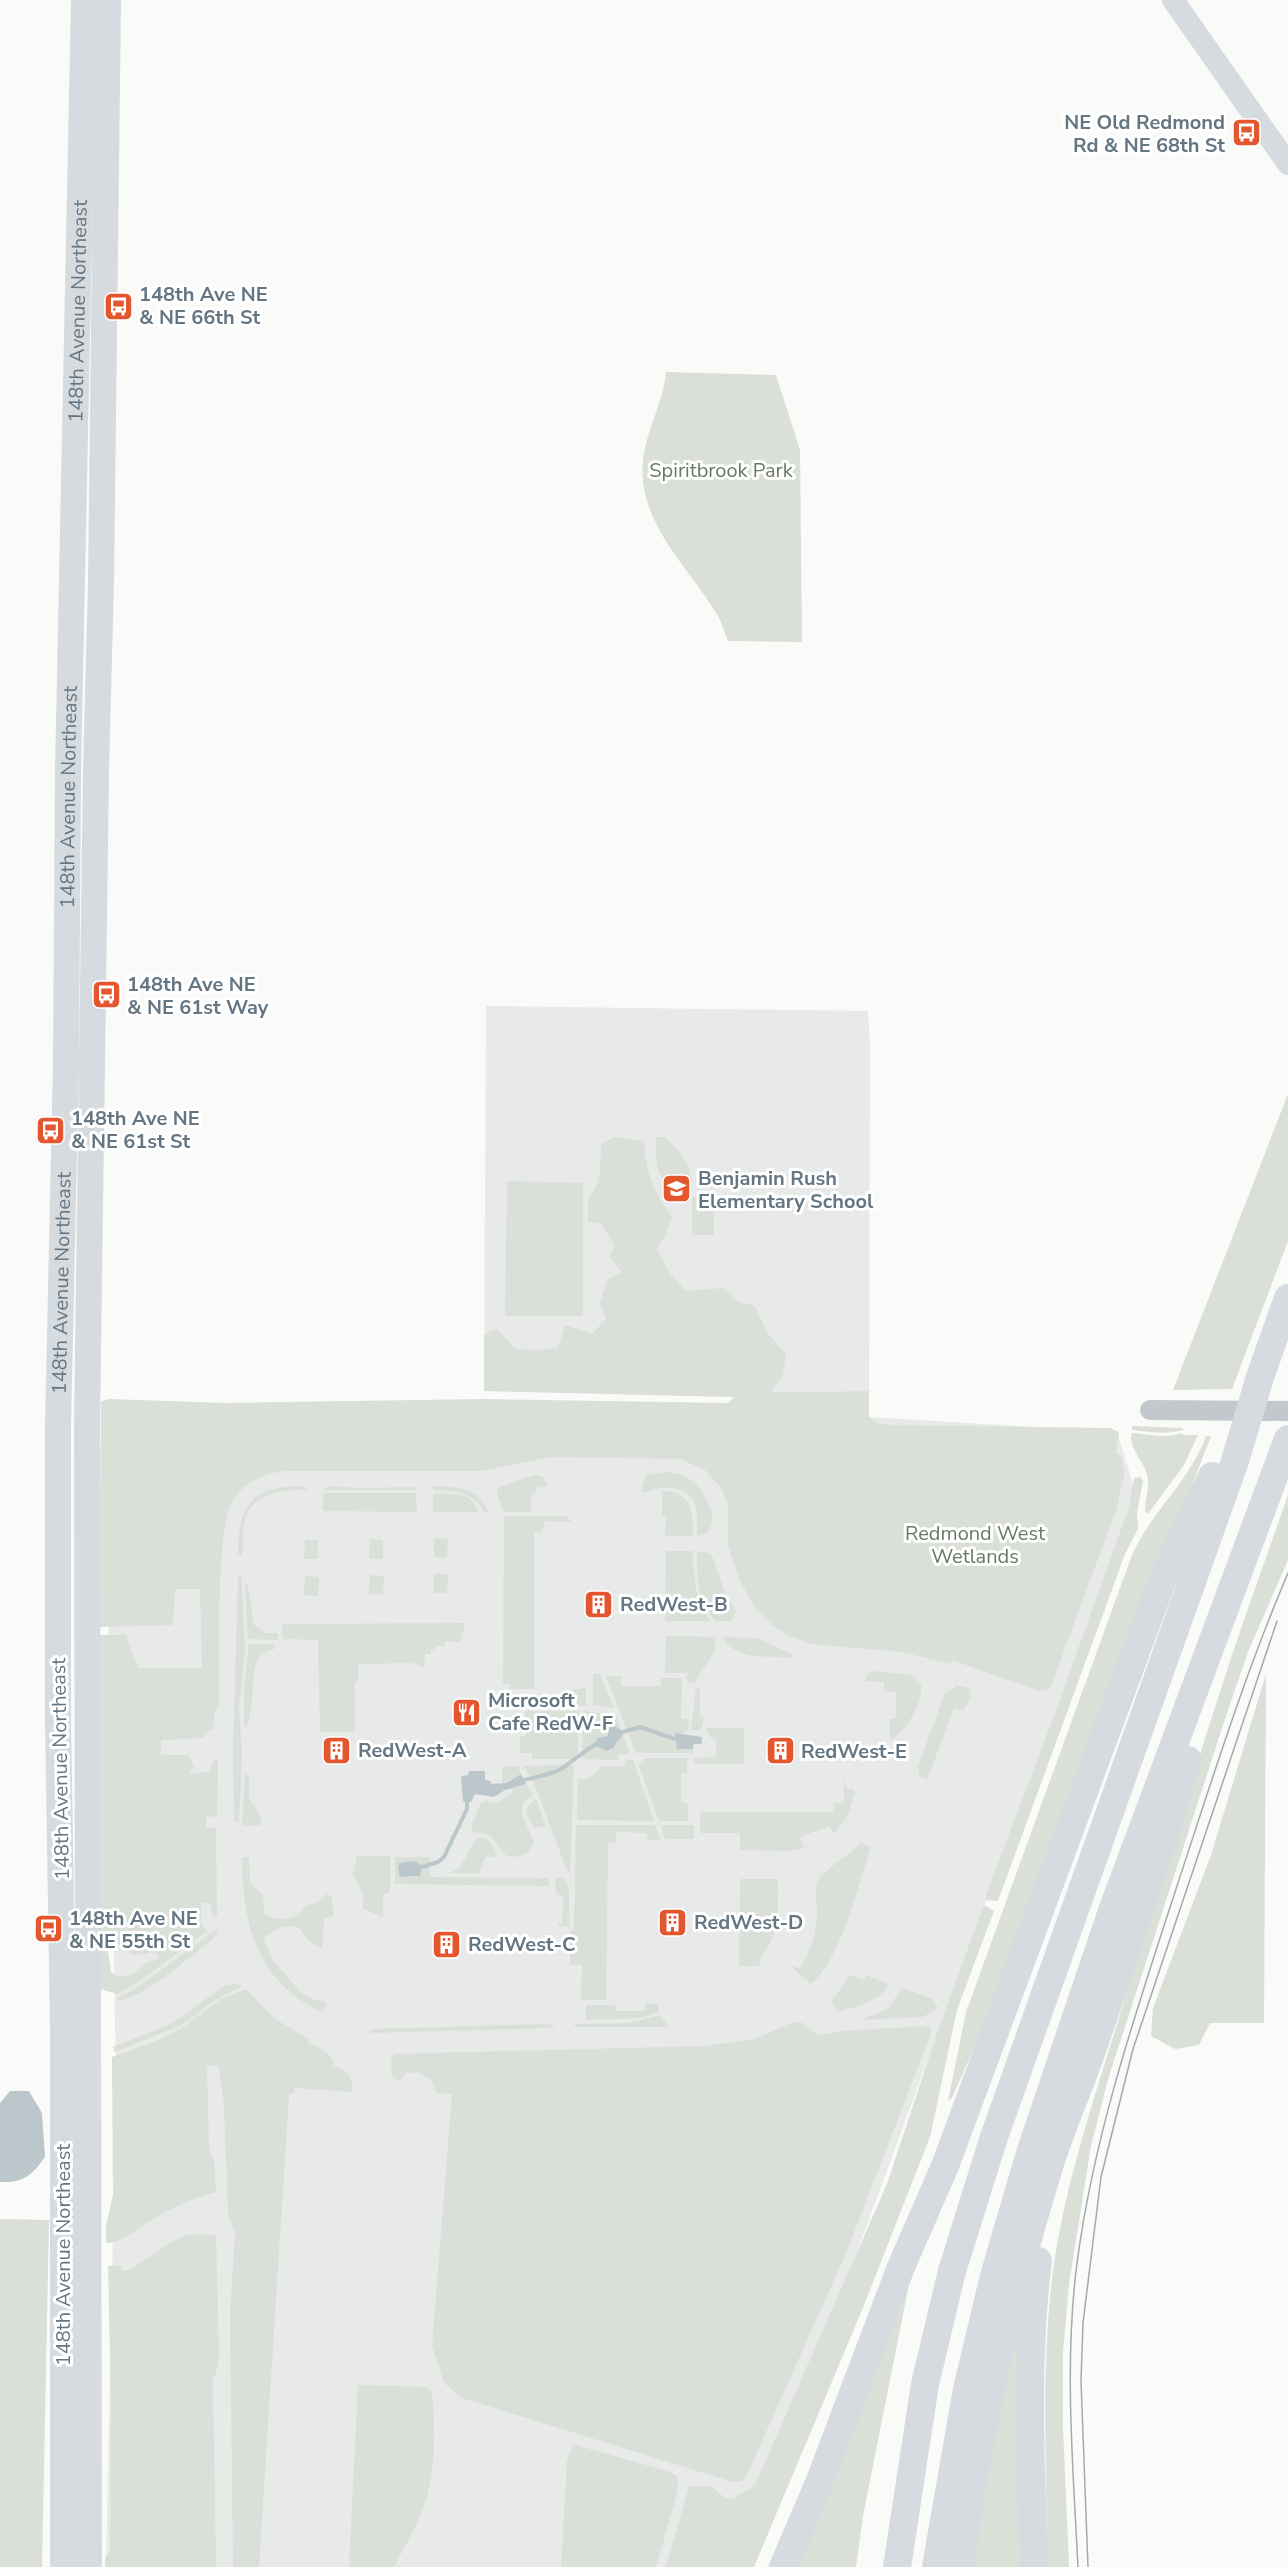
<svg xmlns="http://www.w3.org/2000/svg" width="1288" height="2567" font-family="'Nunito Sans',sans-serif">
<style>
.built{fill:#e8e9e9}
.green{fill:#dadfd7;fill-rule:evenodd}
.water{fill:#bbc7cb}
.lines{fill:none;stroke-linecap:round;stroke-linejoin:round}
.stream{stroke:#bbc7cb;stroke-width:4}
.tertiary{stroke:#c3c8cc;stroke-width:20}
.secondary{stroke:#d6dbdf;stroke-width:22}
.primary{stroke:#d6dbdf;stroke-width:26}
.motorway{stroke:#d6dbdf;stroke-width:28}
.tram{stroke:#a2aab0;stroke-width:1.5}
.labels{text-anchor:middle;stroke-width:6;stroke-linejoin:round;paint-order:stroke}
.poi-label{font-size:20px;font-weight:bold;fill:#657683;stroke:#fff;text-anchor:start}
.street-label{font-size:20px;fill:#657683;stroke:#fff}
.park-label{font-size:20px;fill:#687a64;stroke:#fff}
</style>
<rect width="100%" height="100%" fill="#fafaf8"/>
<path class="built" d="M486 1006 868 1011 870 1044 869 1391 770 1392 736 1397 484 1391Z
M869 1417 1117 1432 1136 1494 741 2567H106L116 2083 105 1424Z"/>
<path class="green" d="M666 372 776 375 800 450 802 642 728 641C724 631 721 620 715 611 686 564 637 521 643 461 646 430 663 404 666 372Z
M1288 1094V1241L1232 1389 1173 1390Z
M615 1137 644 1141C646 1174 653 1190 672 1217L666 1234 657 1249 670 1274 686 1291 723 1288 739 1302 755 1306 766 1331 786 1355 783 1375 771 1392 869 1391V1417L876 1423 891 1425 1110 1428 1119 1432 1116 1453 1122 1457 1124 1475 1116 1510 1051 1686 1045 1691H1039L952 1660 951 1664 902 1652 811 1644 787 1635 771 1624 755 1608 739 1579 728 1546V1503L721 1488 705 1470 680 1459 550 1457 481 1471H283C263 1474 244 1482 233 1500 215 1528 220 1664 219 1705L215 1710 213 1729 205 1733 203 1738 161 1740V1755H189L194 1767 190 1771 191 1774 208 1772 215 1760 218 1761 217 1817 206 1816V1827L216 1828 217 1916 213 1917 210 1903H201V1922L207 1931 151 1973 118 1994 100 1989 99 1635H126L138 1668H202L200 1589H175L173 1625 99 1627 101 1402 108 1399 225 1403 484 1399 728 1403 734 1397 484 1391V1334L497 1329 515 1349 542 1350 558 1348 565 1325 592 1334 606 1319 600 1303 607 1280 622 1272 609 1256 615 1246 601 1224 588 1222V1197C603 1185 600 1161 601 1144ZM111 1935C125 1952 131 1960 154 1951L160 1958 146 1963 132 1975 119 1977 111 1972 108 1950Z
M656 1137H665C684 1157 692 1162 691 1193 657 1191 655 1164 656 1137Z
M507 1181 583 1183V1316H505Z
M692 1197H714V1235H692Z
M1132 1426 1183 1428V1430C1165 1435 1151 1432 1132 1430Z
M1132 1433C1149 1434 1165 1439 1181 1433L1183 1435H1198L1184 1465 1148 1514 1145 1512C1145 1495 1152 1487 1145 1469 1141 1459 1127 1443 1132 1433Z
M1206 1436H1211L985 2023 952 2098 948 2101 966 2012 1132 1555C1151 1512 1190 1481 1206 1436Z
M665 1472C675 1473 684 1475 693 1482 707 1492 726 1532 697 1536 697 1527 698 1516 696 1507 691 1485 660 1484 644 1493L641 1491 646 1475Z
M534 1475 543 1477 548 1486 536 1488 535 1493 531 1494V1512H504L497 1494 499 1487Z
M1141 1477 1143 1482 1137 1512 1138 1529 1125 1554 998 1901 986 1900V1895L1057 1708 1129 1507 1134 1478Z
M303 1486 307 1490C279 1489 246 1494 243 1529 242 1538 244 1549 241 1556L238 1553C239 1504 252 1486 303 1486Z
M329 1486 360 1488 413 1487 416 1490H323Z
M434 1486C457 1487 478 1487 488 1512H484C472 1490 456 1491 433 1490Z
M662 1491C691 1490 694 1513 693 1536H665L666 1517H662Z
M323 1493H416L417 1512 323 1511Z
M433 1494C450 1494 474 1491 478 1512H433Z
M1288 1495V1560L1248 1652 1227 1713 1109 2076 1091 2146 1069 2284 1063 2353V2427L1069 2567H1047C1047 2475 1041 2381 1051 2289 1062 2184 1100 2083 1130 1982 1160 1886 1188 1790 1219 1695 1240 1628 1265 1562 1288 1495Z
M504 1516H566L572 1522 545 1521 542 1532 534 1533V1689H509V1684H503Z
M434 1538 448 1539 447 1558 434 1557Z
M370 1539 383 1540V1559L369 1558Z
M305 1540H318L317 1559H304Z
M666 1551H693C694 1578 694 1598 710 1621H665Z
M697 1551 709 1553 713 1558 724 1590 736 1612 731 1621H715C697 1600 697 1577 697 1551Z
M241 1573 245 1651 239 1708 242 1753 239 1822H234L233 1750 238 1578Z
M434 1574H448L447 1593H434Z
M370 1575 384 1576 383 1595 369 1594Z
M305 1576 319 1577 318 1596 304 1595Z
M245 1583 248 1586 254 1625 265 1633H278V1640L248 1639Z
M465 1623 460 1642 445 1641V1646H436L435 1649 431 1650V1654H425L424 1668 412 1663 358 1664V1680L355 1683V1732H320L318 1640 283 1639 282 1624Z
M666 1636 715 1637V1651L694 1683H687V1673H665Z
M722 1637 757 1638 793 1655 792 1658C767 1655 738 1662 722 1637Z
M249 1644H275V1649C250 1651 254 1682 252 1700 252 1708 249 1716 248 1724L244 1726V1684Z
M872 1671 911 1675 921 1684C923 1704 907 1729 892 1740L890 1738V1719L896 1718V1692L884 1691V1682L866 1681V1676Z
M593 1674H600L614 1708 593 1705Z
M1266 1674 1264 2023H1210L1199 2045 1175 2049 1151 2036 1153 2008 1211 1855Z
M606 1676H621V1686H661V1678H682L681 1718 689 1719 688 1731H685L684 1733H675L677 1749H693V1753H636Z
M955 1685 969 1688 971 1697 963 1711 954 1708 927 1780 920 1777 918 1766 945 1693 955 1688Z
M586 1688V1706H523V1694H543V1700H572V1690Z
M696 1688H700V1717L704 1718 701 1730H691Z
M525 1711H579L578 1759H532V1753H520V1736H526Z
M583 1711 616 1715 621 1730 618 1728 609 1732 608 1736 598 1738 600 1746 611 1751 614 1748 615 1742 623 1735 630 1754H618V1760L582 1759Z
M708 1728H744V1764H695L694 1758 716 1757V1740L712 1739 706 1730Z
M645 1758H687V1773H681V1802L688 1803V1821H659L638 1763H642Z
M626 1760H633L654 1821 577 1820 578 1779C587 1779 598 1776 600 1766H625Z
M556 1765H574L570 1873H568L535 1786 524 1766Z
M505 1766H519L521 1774 502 1784V1769Z
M245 1772 249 1776V1798L261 1816V1825L242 1826Z
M844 1779 847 1789H854L855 1792 848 1815 834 1834 829 1826 800 1837 804 1848 790 1851 740 1850V1833H700V1812H833L834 1803H844Z
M526 1784 533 1795 523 1803 522 1815 534 1842C530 1854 519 1859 507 1856 495 1847 493 1828 474 1834L471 1827 481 1803 485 1801 497 1803 513 1792 512 1788Z
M536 1799 546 1826 534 1828 527 1814V1807Z
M576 1825H655L660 1840H649L646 1833 616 1832 615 1843H608L606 2000H581L582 1965H570V1931L574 1930Z
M661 1825H694V1839H665Z
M482 1837 489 1841 497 1854 493 1857H485L479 1873H450L460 1867 476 1839Z
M861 1842 871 1847C857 1887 843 1956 811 1984L792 1967 793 1966 800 1969C811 1950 817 1932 817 1911 817 1903 815 1890 817 1883 823 1868 850 1857 861 1842Z
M357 1856H390V1892L383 1895V1917L363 1909 362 1892 353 1875Z
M246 1857 249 1858 250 1883 263 1895 264 1914C278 1922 298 1921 305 1906L316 1903 327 1894 331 1896 334 1916 324 1918 322 1948 310 1942 300 1929 293 1926 279 1928 263 1938 273 1960 300 1992 313 1999 325 2002 326 2007 322 2012C257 1983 242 1923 242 1858Z
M395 1857H430V1877L549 1878V1886L395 1884ZM411 1861 417 1862 422 1867 415 1878 400 1877V1864Z
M555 1878H565L569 1890V1926H558V1924L562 1923 563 1896 558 1895 556 1891Z
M740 1879H778C778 1909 780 1936 759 1960L760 1966H739Z
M986 1906 994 1911 957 2010 930 2137 862 2310 754 2567H666L689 2486H711L725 2498 733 2499C741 2492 748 2492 755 2485L887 2184 937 2033 983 1907Z
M218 1928 217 1934 209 1942C185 1960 148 1996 117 2001V1998L135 1989Z
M850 1975 864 1980 866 1975 889 1984C880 2002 857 2006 838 2012L831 2002Z
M236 1984 243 1986 220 1997 181 2025 115 2052 113 2047 173 2023 224 1986Z
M902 1988 931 1998 938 2008 923 2017 861 2020 888 2009Z
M246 1989 275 2019 309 2039 308 2043C319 2048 333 2052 334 2066 350 2070 351 2077 353 2092L295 2088 294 2093 289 2095 259 2567H233L230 2315 235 2233 228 2214 224 2104 218 2065 207 2066 209 2148 214 2162 216 2192C193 2198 172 2208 151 2220 136 2229 123 2243 106 2243V2226L113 2195 112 2057 164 2038 182 2028 221 1999Z
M646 2003 658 2004 659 2012 641 2018 586 2020V2005H615V2011H645Z
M660 2015 669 2027H577L573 2024 629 2023Z
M793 2022 803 2023 816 2034 822 2035 840 2031 928 2026 932 2031 846 2253 746 2477 741 2481 733 2482 462 2398 444 2383 432 2346 452 2094 437 2093 430 2079 416 2071 413 2073H405L403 2078 399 2081 392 2078 391 2060 394 2054 706 2046 755 2039Z
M547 2024 555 2026 552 2028 371 2033V2029Z
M0 2219 49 2220 42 2567H0Z
M194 2234 216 2235 219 2355 218 2366 213 2380 216 2567H105V2558L110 2552 111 2401 108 2266H121L122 2270 126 2271C149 2262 168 2237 194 2234Z
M909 2284 863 2516 856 2567H793Z
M1021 2293 1022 2567H971Z
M358 2385 427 2387 432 2392C435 2426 436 2467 426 2500 419 2523 405 2545 394 2567H349Z
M573 2444 670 2472 677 2476 678 2490 656 2567H561L567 2462Z"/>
<path class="water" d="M612 1724 621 1730 623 1735 616 1742 614 1748 607 1751 596 1746 597 1738 608 1736V1726Z
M675 1733 702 1737V1744H694L693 1749H677Z
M469 1771H485V1780L491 1781V1784L506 1783 521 1774 526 1784 505 1790 494 1797 475 1794 471 1802 467 1803 463 1801 461 1776 468 1775Z
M411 1861 417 1862 422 1867 420 1876 400 1877 398 1868 400 1863Z
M10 2091H29L42 2113 45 2157C32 2175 24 2183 0 2182V2103Z"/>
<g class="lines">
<path class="stream" d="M622 1732 640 1727 675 1739
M524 1780C535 1777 551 1775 561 1769 573 1761 583 1752 596 1744
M422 1867 438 1862 444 1857 467 1809V1803"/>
<path class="tertiary" d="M1150 1410 1288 1411"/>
<path class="secondary" d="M1173 0 1288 164"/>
<g class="primary">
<path id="s1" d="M63 2567V2029L58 1720V1426L66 1062 68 772 84 0"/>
<path d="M89 2567 87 1426 96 771 101 582 108 0"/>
</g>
<path class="motorway" d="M783 2567 819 2483 901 2267 945 2166 1164 1576 1212 1476
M897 2567 925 2384 952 2271 994 2137 1235 1461 1260 1377 1288 1298
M936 2567 967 2389 994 2276 1031 2150 1112 1911 1288 1439
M960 2567C978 2434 1010 2292 1050 2164 1062 2126 1078 2090 1091 2053 1125 1956 1157 1858 1188 1760
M1034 2567C1031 2465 1025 2363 1038 2261"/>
<path class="tram" d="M1078 2567C1073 2467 1064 2363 1077 2263 1094 2134 1136 2012 1176 1889 1211 1783 1244 1676 1288 1573
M1088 2567 1081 2381 1083 2323 1101 2177 1133 2049 1277 1621"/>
</g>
<defs>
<symbol id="bus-square" viewBox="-11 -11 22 22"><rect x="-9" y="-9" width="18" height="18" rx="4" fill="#e4572e" stroke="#fff"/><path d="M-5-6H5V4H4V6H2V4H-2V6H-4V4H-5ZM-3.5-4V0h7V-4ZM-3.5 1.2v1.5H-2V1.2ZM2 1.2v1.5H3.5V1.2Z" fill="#fff"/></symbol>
<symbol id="school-square" viewBox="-11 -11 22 22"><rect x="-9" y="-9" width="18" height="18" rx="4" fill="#e4572e" stroke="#fff"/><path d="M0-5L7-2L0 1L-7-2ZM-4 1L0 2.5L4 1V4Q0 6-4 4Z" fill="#fff"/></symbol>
<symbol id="building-square" viewBox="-11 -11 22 22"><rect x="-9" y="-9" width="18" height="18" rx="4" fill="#e4572e" stroke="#fff"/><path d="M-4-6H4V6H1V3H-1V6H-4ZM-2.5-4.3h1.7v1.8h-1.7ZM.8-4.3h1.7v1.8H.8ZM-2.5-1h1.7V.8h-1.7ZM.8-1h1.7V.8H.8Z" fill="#fff"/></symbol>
<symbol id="restaurant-square" viewBox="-11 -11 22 22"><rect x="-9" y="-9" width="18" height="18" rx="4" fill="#e4572e" stroke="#fff"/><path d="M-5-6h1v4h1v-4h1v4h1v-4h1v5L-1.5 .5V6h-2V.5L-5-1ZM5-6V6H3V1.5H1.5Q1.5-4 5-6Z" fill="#fff"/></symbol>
</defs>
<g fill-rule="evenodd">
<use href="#bus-square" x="1230" y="116" width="33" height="33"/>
<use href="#bus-square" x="102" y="290" width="33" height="33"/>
<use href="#bus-square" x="90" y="978" width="33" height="33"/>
<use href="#bus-square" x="34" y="1114" width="33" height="33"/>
<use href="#school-square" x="660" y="1172" width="33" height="33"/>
<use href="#building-square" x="582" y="1588" width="33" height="33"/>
<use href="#restaurant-square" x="450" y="1696" width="33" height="33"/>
<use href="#building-square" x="320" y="1734" width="33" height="33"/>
<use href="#building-square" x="764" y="1734" width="33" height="33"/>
<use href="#building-square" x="656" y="1906" width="33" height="33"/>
<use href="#bus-square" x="32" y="1912" width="33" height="33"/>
<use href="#building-square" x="430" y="1928" width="33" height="33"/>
</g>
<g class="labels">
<g class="poi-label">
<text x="1225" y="129" text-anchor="end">NE Old Redmond<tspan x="1225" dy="23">Rd &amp; NE 68th St</tspan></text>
<text x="139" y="301">148th Ave NE<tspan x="139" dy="23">&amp; NE 66th St</tspan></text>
<text x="127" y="991">148th Ave NE<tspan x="127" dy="23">&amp; NE 61st Way</tspan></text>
<text x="71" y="1125">148th Ave NE<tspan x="71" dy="23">&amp; NE 61st St</tspan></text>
<text x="698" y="1185">Benjamin Rush<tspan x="698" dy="23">Elementary School</tspan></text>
<text x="620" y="1611">RedWest-B</text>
<text x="488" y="1707">Microsoft<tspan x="488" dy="23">Cafe RedW-F</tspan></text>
<text x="358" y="1757">RedWest-A</text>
<text x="801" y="1758">RedWest-E</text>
<text x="69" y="1925">148th Ave NE<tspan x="69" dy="23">&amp; NE 55th St</tspan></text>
<text x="694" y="1929">RedWest-D</text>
<text x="468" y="1951">RedWest-C</text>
</g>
<g class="street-label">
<text dy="7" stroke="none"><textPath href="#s1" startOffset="2256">148th Avenue Northeast</textPath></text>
<text dy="7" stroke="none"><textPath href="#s1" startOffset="1770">148th Avenue Northeast</textPath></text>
<text dy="7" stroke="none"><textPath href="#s1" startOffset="1284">148th Avenue Northeast</textPath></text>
<text transform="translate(60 1769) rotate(-91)" y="7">148th Avenue Northeast</text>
<text transform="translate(63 2255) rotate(-90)" y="7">148th Avenue Northeast</text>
</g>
<g class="park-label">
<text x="721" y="477">Spiritbrook Park</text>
<text x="975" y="1540">Redmond West<tspan x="975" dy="23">Wetlands</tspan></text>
</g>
</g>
</svg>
